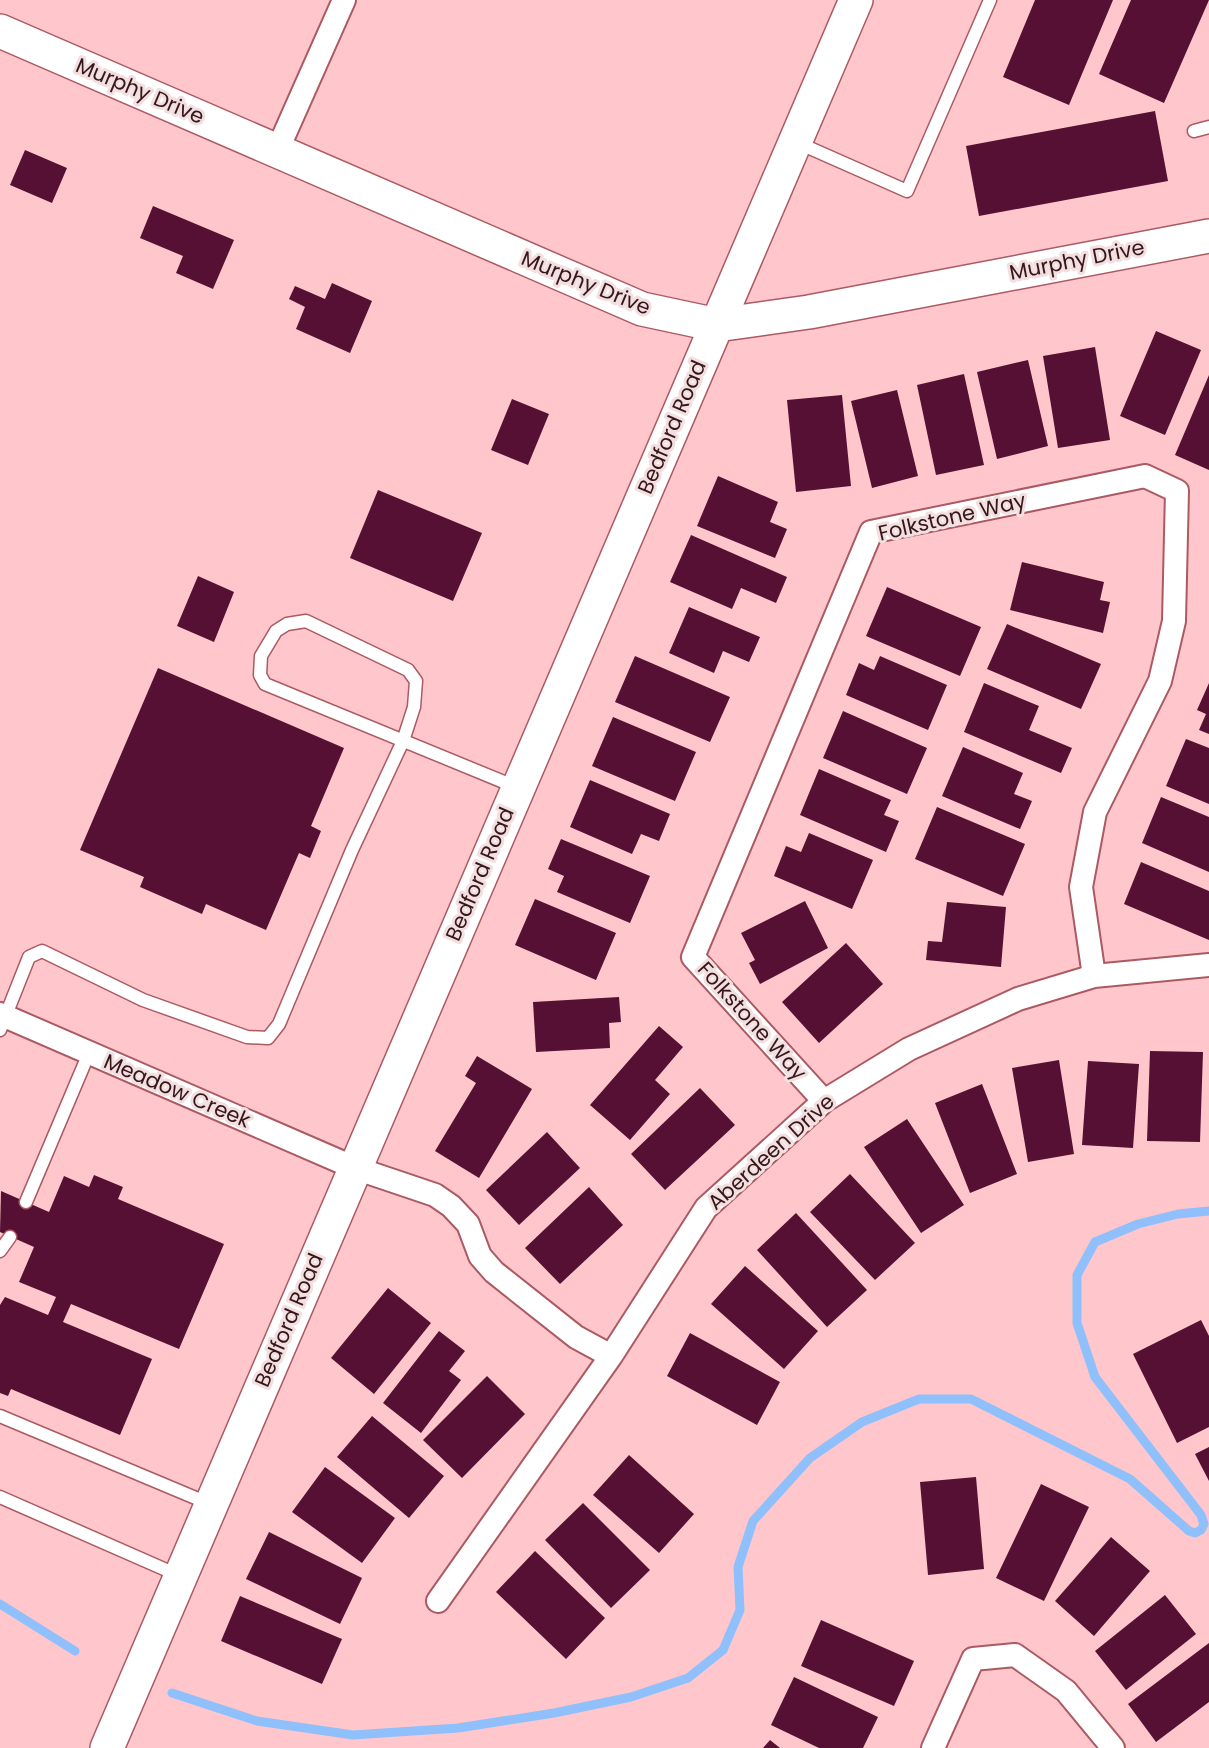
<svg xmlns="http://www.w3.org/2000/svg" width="1209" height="1748" font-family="Poppins,sans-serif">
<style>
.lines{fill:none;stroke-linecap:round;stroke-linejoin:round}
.stream{stroke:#90c0fb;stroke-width:9}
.building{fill:#561034}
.service-casing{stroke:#ab5a63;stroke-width:15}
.minor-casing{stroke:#ab5a63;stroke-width:26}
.secondary-casing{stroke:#ab5a63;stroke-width:36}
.service{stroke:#fff;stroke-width:12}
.minor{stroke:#fff;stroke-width:22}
.secondary{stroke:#fff;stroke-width:33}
.labels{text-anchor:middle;stroke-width:6;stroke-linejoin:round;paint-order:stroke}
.street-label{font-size:21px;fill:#37161a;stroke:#f2dfe0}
</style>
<rect width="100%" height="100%" fill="#ffc7cb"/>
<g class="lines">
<path class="stream" d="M0 1604 75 1651
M172 1693 257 1721 353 1735 458 1728 554 1713 631 1697 688 1678 723 1650 740 1610 738 1567 753 1521 810 1458 862 1422 919 1399H971L1130 1479 1189 1531 1195 1533 1201 1530 1204 1524 1201 1515 1095 1377 1077 1323V1275L1095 1242 1138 1224 1178 1214 1209 1211"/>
</g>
<path class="building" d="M1035 0H1113L1069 105 1003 77Z
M1131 0H1209L1164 103 1099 74Z
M1155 111 1168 181 979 216 966 146Z
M25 150 67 168 52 203 10 185Z
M153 206 234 240 213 289 176 273 183 256 140 238Z
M332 283 372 301 350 353 296 329 305 307 289 299 295 286 325 299Z
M1156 331 1201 350 1165 435 1120 416Z
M1095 347 1110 440 1058 448 1043 356Z
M1028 360 1048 446 997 459 977 372Z
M964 374 984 465 936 475 917 385Z
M1209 375V470L1175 455Z
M897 390 918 476 872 488 851 401Z
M842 395 851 486 796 492 787 400Z
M512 399 549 414 528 465 491 450Z
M718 476 778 502 770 522 787 529 775 558 697 526Z
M378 490 482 533 453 601 350 558Z
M691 535 787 577 776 603 741 588 732 609 670 582Z
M1022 562 1104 582 1100 600 1110 602 1103 633 1010 610Z
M198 576 234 592 214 642 177 626Z
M887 587 981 627 960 676 866 636Z
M689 607 760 637 749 662 723 651 714 673 669 653Z
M1007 624 1101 664 1081 709 987 669Z
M635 656 730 697 710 742 615 702Z
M880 656 947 685 928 730 846 695 859 663 874 670Z
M158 668 344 748 311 826 321 831 310 858 299 853 266 930 206 904 202 914 140 887 144 877 80 850Z
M984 683 1039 706 1029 730 1072 748 1061 773 964 732Z
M1209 683V734L1199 730 1206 714 1197 710Z
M843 711 927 748 907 794 823 758Z
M613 717 696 752 675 801 592 766Z
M1186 739 1209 748V804L1166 786Z
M963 747 1023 773 1014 794 1032 801 1020 829 942 796Z
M819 769 891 800 884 815 899 821 886 852 800 815Z
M590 780 670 814 659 841 641 834 632 854 570 827Z
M1161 797 1209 817V872L1142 843Z
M937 807 1025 844 1003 896 915 859Z
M809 833 873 860 852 909 774 876 786 846 801 852Z
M561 839 650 876 630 923 557 892 564 876 548 869Z
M1141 862 1209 891V940L1124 904Z
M535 899 616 933 596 980 515 945Z
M805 901 828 948 760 984 749 963 755 960 741 933Z
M947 902 1006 907 1001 967 926 960 928 941 942 942Z
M846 943 883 984 819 1043 782 1002Z
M619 997 621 1022 609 1023 610 1048 536 1052 533 1002Z
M659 1026 683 1047 655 1080 670 1094 630 1140 590 1105Z
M1150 1051 1203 1052 1200 1142 1147 1141Z
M477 1056 532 1089 479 1178 435 1151 476 1083 465 1076Z
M1059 1060 1074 1154 1028 1162 1012 1068Z
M1088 1061 1139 1064 1133 1148 1082 1145Z
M982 1084 1017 1174 970 1193 935 1103Z
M700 1088 735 1125 665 1190 631 1154Z
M907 1119 964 1205 921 1233 864 1147Z
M547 1132 580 1168 519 1225 486 1190Z
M850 1174 915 1243 875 1280 810 1212Z
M94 1175 123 1187 118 1199 224 1244 179 1349 71 1304 63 1322 152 1359 120 1435 11 1389 8 1396 0 1393V1305L5 1297 48 1315 56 1297 19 1282 34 1247 0 1232 1 1191 49 1212 64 1176 89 1187Z
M589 1187 623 1225 560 1284 525 1248Z
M796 1213 867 1290 827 1327 757 1250Z
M745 1266 818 1331 784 1369 711 1304Z
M388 1288 431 1323 374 1394 331 1358Z
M1201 1320 1209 1336V1427L1177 1443 1133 1354Z
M439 1331 465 1351 449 1371 461 1380 421 1433 383 1403Z
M690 1333 780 1382 757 1425 667 1376Z
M487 1376 525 1414 462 1478 423 1440Z
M372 1416 444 1476 409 1518 337 1457Z
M1209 1447V1481L1195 1454Z
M629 1455 694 1514 659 1553 593 1495Z
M325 1467 395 1518 362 1563 292 1512Z
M976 1477 984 1569 928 1575 920 1482Z
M1041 1484 1089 1507 1044 1601 996 1578Z
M583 1503 650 1570 611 1608 545 1540Z
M269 1532 362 1578 340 1624 246 1579Z
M1111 1537 1150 1571 1094 1636 1055 1601Z
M535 1551 605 1618 566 1659 496 1592Z
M1165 1595 1196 1634 1126 1690 1095 1651Z
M240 1596 342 1639 322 1684 221 1641Z
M821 1620 914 1661 894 1706 801 1666Z
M1209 1643V1702L1156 1742 1128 1704Z
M794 1677 878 1717 863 1748H819L771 1725Z
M770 1740 780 1748H763Z"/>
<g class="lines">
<defs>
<path id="service" d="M1194 131 1209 127
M796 142 907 191 990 0
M0 1030 29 957 42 951 143 1000 247 1037 268 1038 279 1024 352 850 403 741 414 707 416 681 408 670 306 621 287 624 276 631 261 656 260 675 265 684 516 787
M26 1202 89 1053
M0 1251 10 1237
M0 1416 210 1504
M0 1497 180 1576"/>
<path id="minor" d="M277 151 344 0
M0 1014 355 1168 435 1195 451 1206 468 1224 480 1256 494 1272 576 1337 611 1356
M824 1101 693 957 871 532 1145 476 1177 491 1174 621 1160 681 1095 812 1081 887 1094 976
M438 1601 611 1356 706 1208 824 1101 909 1049 1018 999 1094 976 1209 965
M933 1748 973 1659 1015 1655 1066 1691 1113 1748"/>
<path id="secondary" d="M0 31 642 309 717 325 809 312 1209 236
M107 1748 856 0"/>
</defs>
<use href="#service" class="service-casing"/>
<use href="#minor" class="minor-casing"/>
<use href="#secondary" class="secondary-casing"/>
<use href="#service" class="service"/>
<use href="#minor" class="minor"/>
<use href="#secondary" class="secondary"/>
</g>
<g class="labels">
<g class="street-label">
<text transform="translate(140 91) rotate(23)" y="7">Murphy Drive</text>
<text transform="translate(1077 260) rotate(-11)" y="7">Murphy Drive</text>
<text transform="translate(586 283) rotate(22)" y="7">Murphy Drive</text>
<text transform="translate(672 427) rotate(-67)" y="7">Bedford Road</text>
<text transform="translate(952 517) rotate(-13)" y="7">Folkstone Way</text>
<text transform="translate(480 874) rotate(-67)" y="7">Bedford Road</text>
<text transform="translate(752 1021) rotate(48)" y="7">Folkstone Way</text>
<text transform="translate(177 1091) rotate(23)" y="7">Meadow Creek</text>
<text transform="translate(771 1152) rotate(-42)" y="7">Aberdeen Drive</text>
<text transform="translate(289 1320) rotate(-67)" y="7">Bedford Road</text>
</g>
</g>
</svg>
